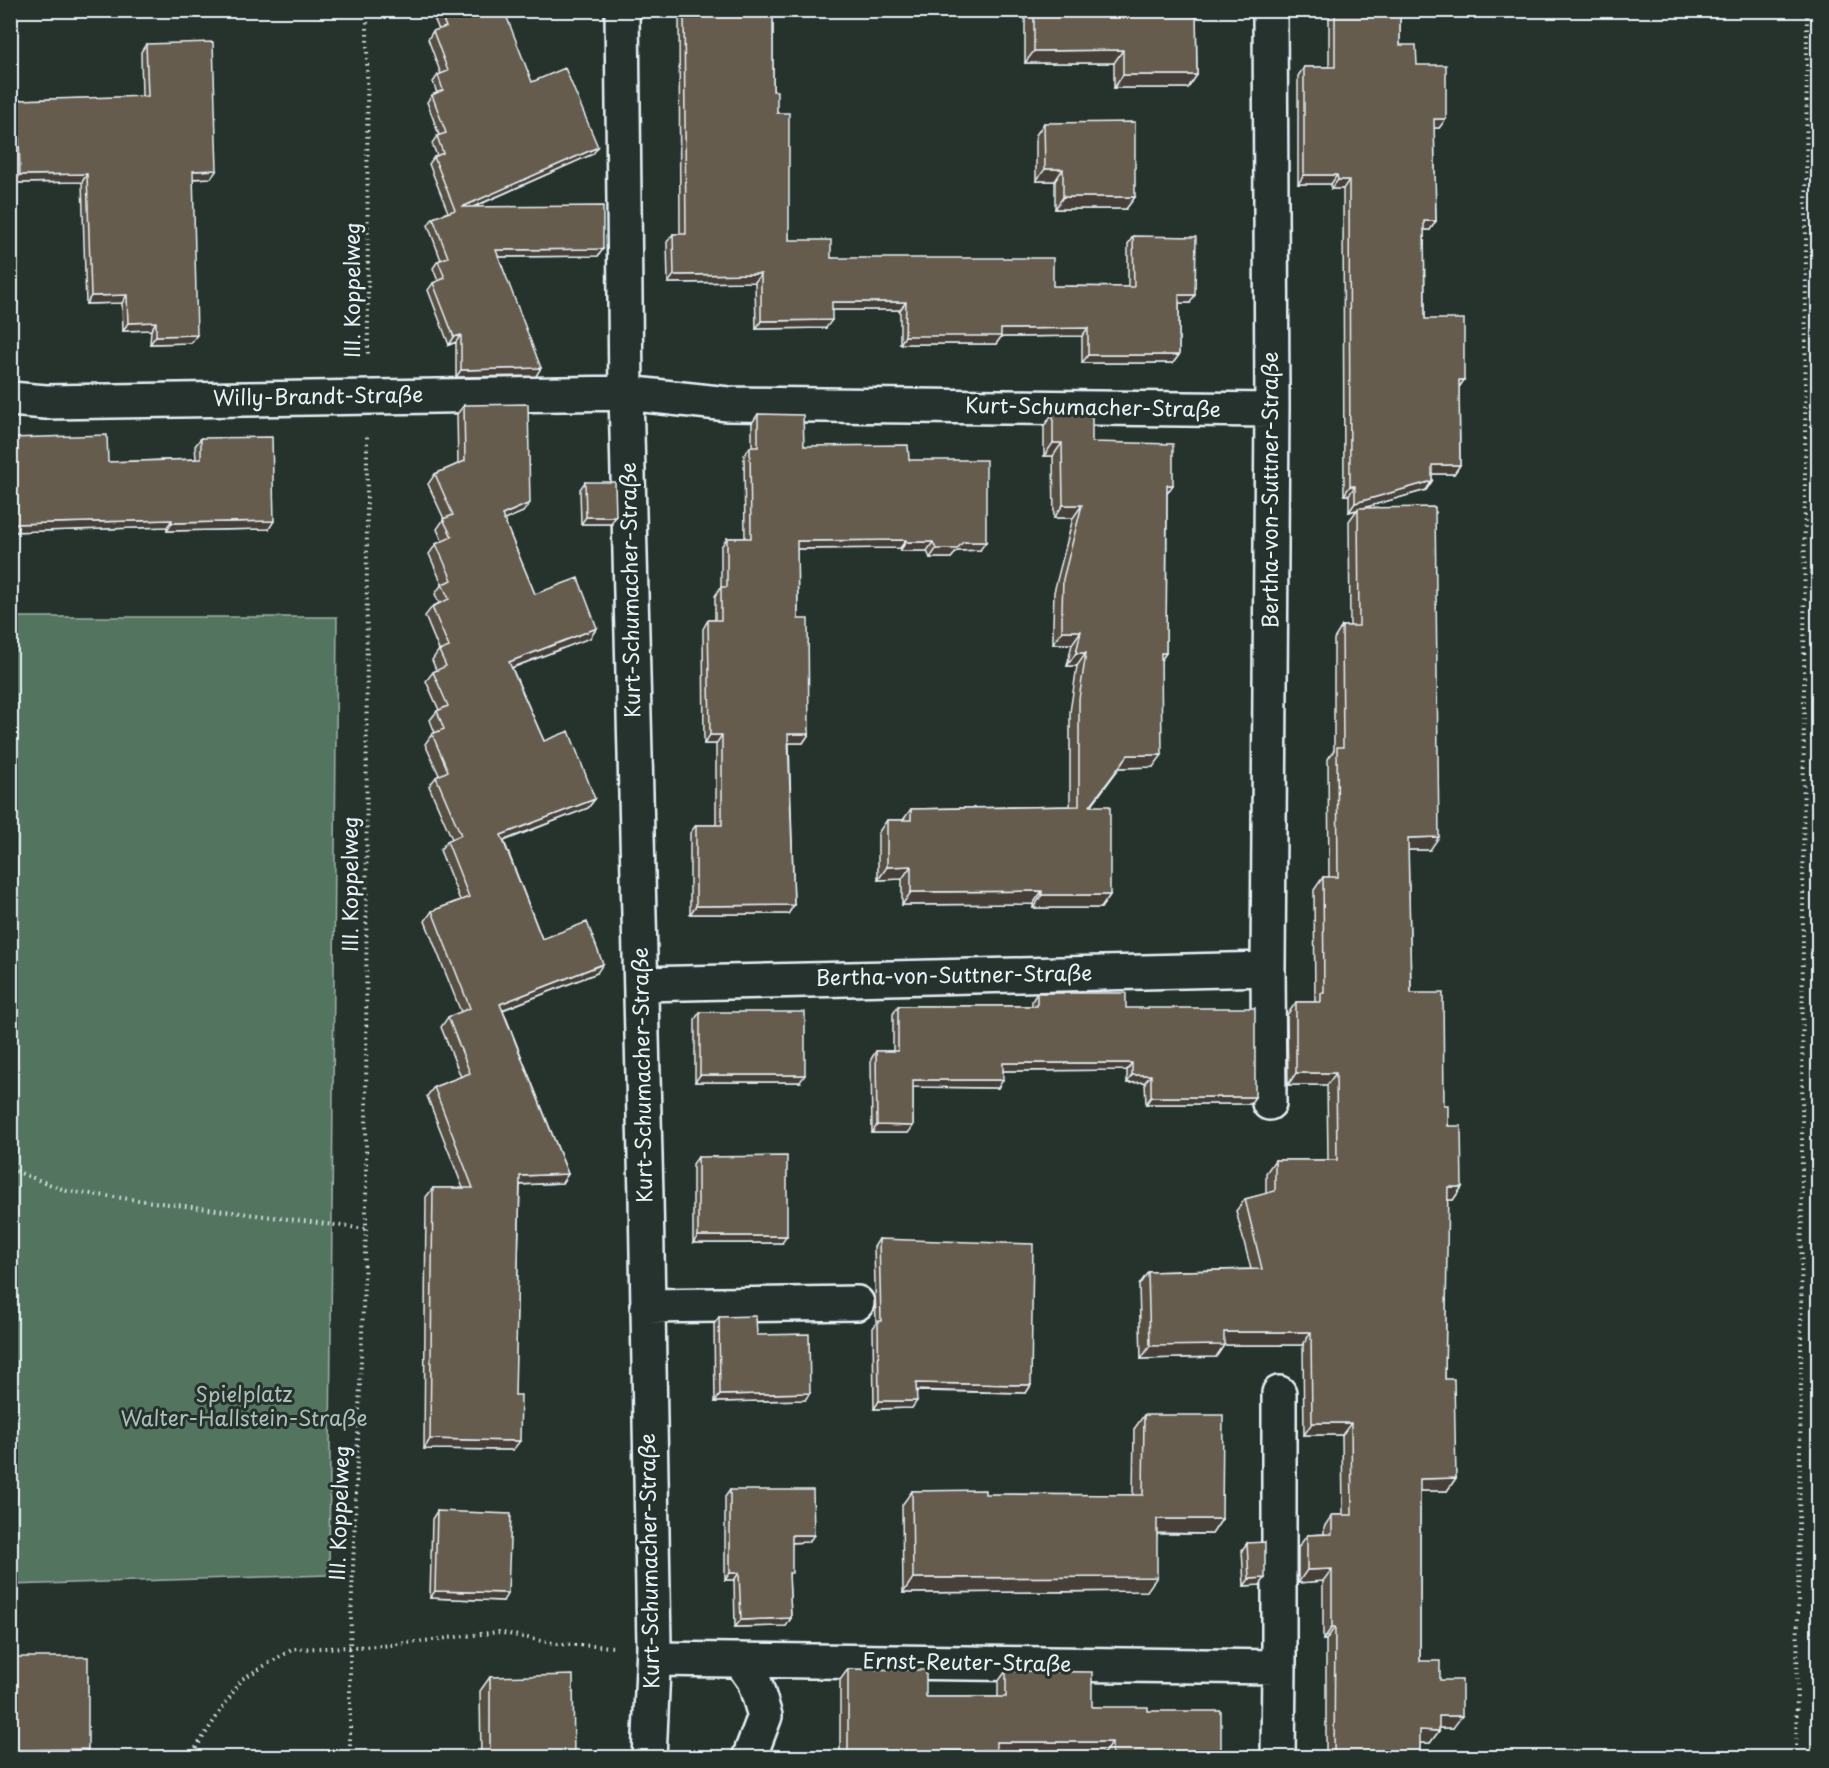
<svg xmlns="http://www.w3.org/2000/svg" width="1829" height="1768" font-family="'Playpen Sans',sans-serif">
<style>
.green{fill:#52745e;stroke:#9db2ab;stroke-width:1.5}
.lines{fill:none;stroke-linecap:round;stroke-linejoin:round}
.minor-casing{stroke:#e8f1f8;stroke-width:38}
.path{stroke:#e8f1f8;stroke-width:4;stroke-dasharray:1.5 4.5;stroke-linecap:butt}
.minor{stroke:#26332d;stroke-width:33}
.wall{fill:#574f43;stroke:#e8f1f8;stroke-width:1.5}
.shaded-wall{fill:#474037;stroke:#e8f1f8;stroke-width:1.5}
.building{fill:#655c4e;stroke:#e8f1f8;stroke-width:1.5}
.labels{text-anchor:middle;stroke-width:6;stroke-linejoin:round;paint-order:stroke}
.street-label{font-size:21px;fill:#e8f1f8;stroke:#26332d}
.park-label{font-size:21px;fill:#acbfba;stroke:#26332d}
</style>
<rect width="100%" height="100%" fill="#26332d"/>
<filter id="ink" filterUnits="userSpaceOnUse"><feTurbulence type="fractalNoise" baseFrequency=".0167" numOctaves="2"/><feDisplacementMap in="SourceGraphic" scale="12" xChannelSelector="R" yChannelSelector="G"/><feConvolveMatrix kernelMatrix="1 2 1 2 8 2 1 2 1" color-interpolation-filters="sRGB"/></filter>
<g filter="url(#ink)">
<path class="green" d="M10 617H337L329 1575 11 1585Z"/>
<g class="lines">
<defs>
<path id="minor" d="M622 10 626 393 646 1196 654 1646 649 1758
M10 399 46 402 626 393 728 404 1272 410
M1268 969 1269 1103
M641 984 1268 969 1272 405 1270 10
M647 1306 857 1303
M1279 1393V1667
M654 1659 1279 1667 1278 1758
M740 1660 754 1680 765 1716 749 1758"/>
</defs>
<use href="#minor" class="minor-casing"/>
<path class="path" d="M367 10 368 356
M10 1169 67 1191 366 1229
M189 1758 242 1679 293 1649 382 1646 498 1632 558 1644 613 1647
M350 1758V1646L366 1229 367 436
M1796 1758 1801 1378 1807 10"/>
<use href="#minor" class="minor"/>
</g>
<path class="wall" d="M439 10 532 82 593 154 474 207 603 249 598 256 499 257 536 376 456 377V342L449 345 428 290 433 283 438 281 433 268 438 261 441 260 428 225 433 218 448 212 429 164 434 157 437 156 432 143 437 136 439 135 427 102 432 95 437 93 433 82 438 75 441 74 428 39 433 31 439 30 434 18Z
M679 10H773V91L777 113 789 240 831 258 1053 286 1128 287V244L1133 236 1190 303H1179V355L1173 363H1082V336L1001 337 996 344H900V310H832L826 328 756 329 755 282 668 283 667 242 673 234H680Z
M1025 10H1196L1197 75 1188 88H1114V63H1025Z
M1329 10H1400V45L1417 65 1446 119 1439 128H1434L1436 221 1430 230H1424L1425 319 1464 380 1459 387 1460 465 1454 474H1432V481L1426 490 1362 508 1430 850H1408L1411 993 1444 1105 1462 1187 1453 1200H1447L1445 1379 1456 1478 1447 1491H1420V1661L1440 1680 1453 1728H1439V1731L1430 1743H1420V1758H1326V1640H1323V1581L1298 1583V1548L1307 1535 1324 1534V1527L1332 1515H1343L1342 1435H1304L1303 1345H1224L1216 1357 1141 1359 1139 1285 1148 1272 1251 1269 1236 1211 1245 1199 1266 1194V1173L1275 1160H1328L1327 1085H1288L1287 1015 1296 1002H1315L1314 890 1323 877H1329L1328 759 1334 750V639L1342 626H1350L1349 521 1357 510 1349 512V495H1344L1343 189H1331V184H1298V76L1304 67H1329Z
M146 44 211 178 193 179 191 343 150 344 151 330 123 331 122 303 86 304 82 182 14 183 13 108 18 100 142 97 141 52Z
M1044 123 1135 197 1126 209H1055V181H1036V135Z
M464 405 523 512 504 520 535 594 597 628 590 638 512 668 544 741 595 799 588 808 504 841 542 939 597 973 503 1010 568 1174 562 1183 520 1185 513 1450 424 1449 426 1197 433 1188H463L427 1096 434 1087 461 1077 441 1027 448 1017 461 1012 425 921 432 911 460 900 440 850 447 841 452 839 429 786 436 777 439 775 425 744 432 734 435 733 430 720 437 711 439 710 426 681 433 672 436 670 432 660 439 650 425 616 432 607 439 603 435 594 442 584 429 554 436 544 442 541 437 529 444 519 428 484 435 474 458 464 457 414Z
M1053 413 1092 442 1167 494 1166 653 1161 660 1153 767 1119 768 1091 806 1110 895 1101 908H1033V904L902 905V879L878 880V833L887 820H903L911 809 1070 806V712L1077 666H1067L1072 644H1053V623L1054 592 1073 518H1054L1053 456H1044V426Z
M758 414 804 446 909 460 980 550 957 551 951 558H930L927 551H900V548L797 549 798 619 809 734 803 743H789L794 905 788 914H690V833L696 825H716V744H704L703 629 708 620H715V596L721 587V547L727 538H745L744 455 750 447H752V423Z
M10 438 108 462 196 459 195 446 201 438 269 529 167 531V527L10 532Z
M585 482 610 524H581L580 489Z
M1037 993 1126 1008 1255 1097 1250 1104H1146L1145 1082 1127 1083V1070L1003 1071 998 1088 913 1087V1126L908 1133H872L871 1059 876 1051H893V1014L898 1006H1032V1001Z
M700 1012 800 1082H695V1019Z
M698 1157 782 1243H693V1164Z
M879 1239 1031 1385 1026 1393 917 1391 912 1408 874 1409 873 1328 876 1324 874 1247Z
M719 1317 757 1335 805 1400 715 1402 714 1324Z
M1144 1415 1222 1519 1212 1534H1157L1147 1591 903 1593 902 1505 912 1491 985 1494 1133 1495 1134 1429Z
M730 1490 809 1542 792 1543 789 1577 791 1618 786 1626 735 1627 734 1580H725V1497Z
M437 1511 503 1601 430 1598 432 1519Z
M1247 1543 1260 1585 1244 1586 1242 1550Z
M848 1669 926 1697H998V1682L1006 1671 1092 1707 1148 1711 1221 1758H1104V1753H994L991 1758H840V1680Z
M490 1677 574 1758H481L480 1691Z"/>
<path class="shaded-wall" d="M1123 50 1114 63H1025L1034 51Z
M1123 75H1197L1188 88H1114Z
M1434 119H1446L1439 128H1428Z
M598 147 593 154 457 214 462 207Z
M1045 169H1063L1055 181H1036Z
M217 170 211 178 187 179 193 171Z
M87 174 82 182 14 183 20 175Z
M1304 175H1337L1331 184H1298Z
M1338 180H1349L1343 189H1331Z
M1063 197H1135L1126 209H1055Z
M1424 221H1436L1430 230H1418Z
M603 249 598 256 491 257 496 250Z
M761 274 755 282 668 283 674 275Z
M127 295 122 303 86 304 91 296Z
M1179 295H1195L1190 303H1173Z
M832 302H906L900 310H826Z
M832 320 826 328 756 329 761 321Z
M156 322 151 330 123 331 128 323Z
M1088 328 1082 336 1001 337 996 344H900L905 336 1001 329Z
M197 335 191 343 150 344 156 336Z
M461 335 456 342 449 345 454 337Z
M1088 355H1179L1173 363H1082Z
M541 368 536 376 456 377 461 370Z
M1459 380H1464L1458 389Z
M1053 443H1062L1053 456H1044Z
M1432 465H1460L1454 474H1426Z
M1432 481 1426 490 1349 512 1355 503Z
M1167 485H1173L1164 498Z
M1350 486H1355L1349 495H1344Z
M530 503 523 512 495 524 502 515Z
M1063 505H1082L1073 518H1054Z
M586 517H616L610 524H581Z
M172 520 167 527 10 532V524Z
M274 521 269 529 167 531 172 523Z
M906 540 900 548 791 549 797 541Z
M906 542H933L927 551H900Z
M963 542H986L980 550 957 551 951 558H930L936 549Z
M597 628 590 638 503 671 509 662Z
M1062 631H1081L1072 644H1053Z
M1076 653H1086L1077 666H1067Z
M1161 653H1166L1157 666Z
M788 734H809L803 743H782Z
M710 735H722L716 744H704Z
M1128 755H1162L1153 767 1119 768 1081 819Z
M595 799 588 808 494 844 501 835Z
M1439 837 1430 850H1399L1408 838Z
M911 866 902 879 878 880 887 867Z
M1042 891 1033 904 902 905 911 892Z
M1042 895H1110L1101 908H1033Z
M794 905 788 914H690L696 906Z
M603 964 597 973 494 1013 500 1004Z
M1003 1063H1132L1127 1070 998 1071Z
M1296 1073H1336L1327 1085H1288Z
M700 1075H805L800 1082H695Z
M1132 1075H1151L1145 1082 1127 1083Z
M913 1080H1003L998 1088 908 1087Z
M1151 1097H1255L1250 1104H1146Z
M877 1125 913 1126 908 1133H872Z
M568 1174 562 1183 513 1185 520 1176Z
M1448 1187H1462L1453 1200H1439Z
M698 1236H787L782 1243H693Z
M1224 1332H1311L1303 1345H1224L1216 1357 1141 1359 1150 1346Z
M916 1383 1031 1385 1026 1393 911 1390Z
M810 1393 805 1400 715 1402 720 1395Z
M879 1401H917L912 1408 874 1409Z
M1312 1423H1351L1342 1435H1304Z
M430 1439 520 1441 513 1450 424 1449Z
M1456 1478 1447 1491H1412L1420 1479Z
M1157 1519H1222L1212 1534 1147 1533Z
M792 1535H814L809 1542 787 1543Z
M1332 1569 1323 1581 1298 1583 1307 1570Z
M730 1573H739L734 1580H725Z
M1157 1577 1147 1591 903 1593 913 1578Z
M1265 1578 1260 1585 1244 1586 1249 1579Z
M435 1591 508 1593 503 1601 430 1598Z
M791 1618 786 1626 735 1627 741 1620Z
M1332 1627H1335L1326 1640H1323Z
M1439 1716H1462L1453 1728H1431Z
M1420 1730 1439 1731 1430 1743H1412Z
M996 1742H1112L1104 1753H994L991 1758H846L848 1754Z
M88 1749 83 1757H10V1750Z"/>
<path class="building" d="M504 10 532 82 565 68 598 147 462 207 603 206V249L496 250 541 368 461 370V335L454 337 433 283 445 278 438 261 448 257 433 218 455 210 434 157 443 153 437 136 446 133 432 95 443 90 438 75 448 71 433 31 446 27 439 10Z
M684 10H773V91H777V113H789V240H831V258H1053V286L1134 287 1133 236 1196 237 1195 295H1179V355H1088V328L1001 329V336H905L906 302H832V320L761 321V274L674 275 673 234H686Z
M1034 10H1196L1197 75H1123V50L1034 51Z
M1335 10H1400V45H1416L1417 65H1446V119H1434L1436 221H1424L1425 319H1464V380H1459L1460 465H1432V481L1355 503V486H1350L1349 180H1338L1337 175H1304V67H1335Z
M213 42 217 170 193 171 197 335 156 336V322L128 323 127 295 91 296 87 174 20 175 18 100 148 96 146 44Z
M1135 122V197H1063V169H1045L1044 123Z
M528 404 530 503 502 515 535 594 578 578 597 628 509 662 544 741 569 731 595 799 501 835 542 939 587 922 603 964 500 1004 568 1174 520 1176 515 1395H521L520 1441 430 1439 433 1188H473L434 1087 470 1073 448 1017 470 1008 432 911 469 897 447 841 461 835 436 777 448 771 432 734 444 729 437 711 448 706 433 672 446 666 439 651 449 647 432 607 449 599 442 584 452 580 436 544 452 537 443 519 453 515 435 474 465 461 464 405Z
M1053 413 1092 414V442L1173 444V485H1167L1166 653H1161L1162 755H1128L1090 806H1110V895H1042V891L911 892V866L887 867V820H911V809L1079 806V699L1086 653H1076L1081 631H1062V610L1063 579 1082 505H1063L1062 443H1053Z
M758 414 803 415 804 446 908 445 909 460H986V542H963L957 549H936L933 542H906V540L797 541 798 619H808L809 734H788L794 905 696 906V825H722V735H710L708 620H721V587H727V538H751L750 447H758Z
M107 435 108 462 201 459V438L272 437 274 521 172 523V520L10 524V438Z
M585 482H615L616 517H586Z
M1435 507 1439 837 1408 838 1411 993H1443L1444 1105H1448V1126H1461L1462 1187H1448L1445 1379H1454L1456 1478 1420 1479V1661H1440V1680H1462V1716H1439V1731L1420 1730V1758H1334L1335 1627H1332V1569L1307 1570V1535L1332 1534V1515H1352L1351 1423H1312L1311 1332H1224V1345L1150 1346 1148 1272 1262 1269 1245 1199 1275 1191V1160H1337L1336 1073H1296V1002H1321V993H1324L1323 877H1338L1337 747H1343L1342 626H1359L1358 508Z
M1037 993H1126V1008H1255V1097H1151V1075H1132V1063H1003V1080H913V1126L877 1125 876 1051H898V1006H1037Z
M700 1012H805V1075H700Z
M787 1156V1236H698V1157Z
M879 1239 1033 1244 1031 1385 916 1383 917 1401H879L878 1321H881Z
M756 1316 757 1335 809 1334 810 1393 720 1395 719 1317Z
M1144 1415H1223L1222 1519H1157V1577L913 1578 912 1491 985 1490V1494L1143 1495Z
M730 1490H813L814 1535H792V1573H789L791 1618 741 1620 739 1573H730Z
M437 1511 511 1514 508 1593 435 1591Z
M1265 1542V1578L1249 1579 1247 1543Z
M10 1657H88V1749L10 1750Z
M848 1669 926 1670V1697H1006V1671L1092 1672V1707H1148V1711H1221V1758H1112V1742H996V1750L848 1754Z
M573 1675 574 1758H490V1677Z"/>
</g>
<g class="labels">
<g class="street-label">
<text transform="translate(353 290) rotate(-90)" y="7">III. Koppelweg</text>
<text transform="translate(318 397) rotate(-1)" y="7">Willy-Brandt-Straße</text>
<text transform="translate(1093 408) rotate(1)" y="7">Kurt-Schumacher-Straße</text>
<text transform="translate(1271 490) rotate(-90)" y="7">Bertha-von-Suttner-Straße</text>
<text transform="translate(631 590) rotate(-91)" y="7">Kurt-Schumacher-Straße</text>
<text transform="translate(351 884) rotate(-90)" y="7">III. Koppelweg</text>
<text transform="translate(954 976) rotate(-1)" y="7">Bertha-von-Suttner-Straße</text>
<text transform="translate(643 1075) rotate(-91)" y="7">Kurt-Schumacher-Straße</text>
<text transform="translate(340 1513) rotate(-88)" y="7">III. Koppelweg</text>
<text transform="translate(650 1561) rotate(-91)" y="7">Kurt-Schumacher-Straße</text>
<text transform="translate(967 1663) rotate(1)" y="7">Ernst-Reuter-Straße</text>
</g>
<g class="park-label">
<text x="244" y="1402">Spielplatz<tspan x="244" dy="24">Walter-Hallstein-Straße</tspan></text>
</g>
</g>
<rect width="1829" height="1768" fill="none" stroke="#26332d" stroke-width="36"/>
<rect x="18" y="18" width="1793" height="1732" fill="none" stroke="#e8f1f8" stroke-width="2" filter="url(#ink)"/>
</svg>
